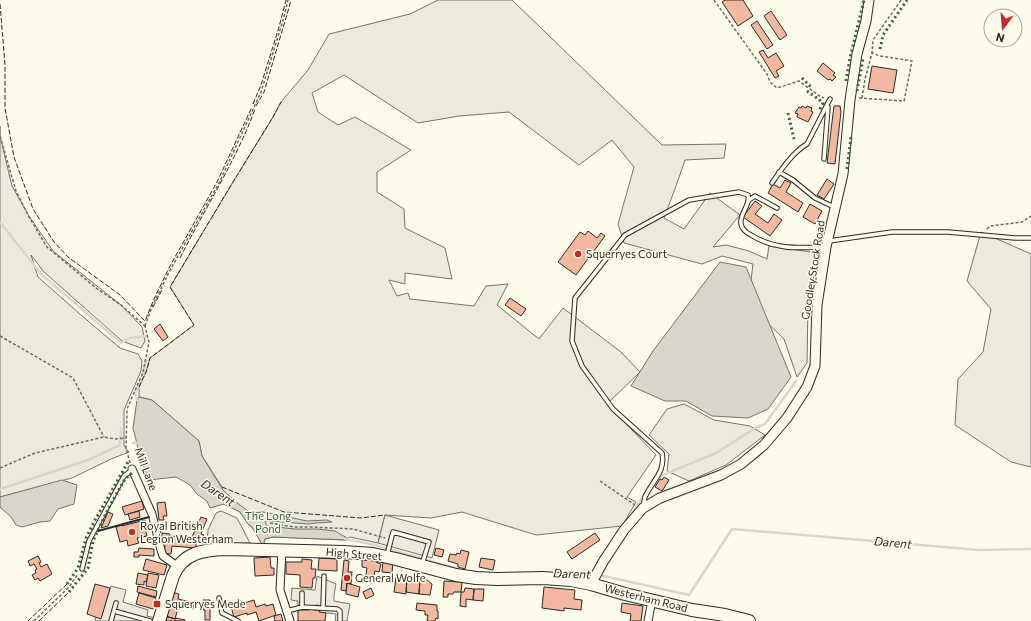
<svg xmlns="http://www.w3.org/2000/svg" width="1031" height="621" font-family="Commissioner,sans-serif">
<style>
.green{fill:#ecebdb;stroke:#74746e}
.parking{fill:#eceadb;stroke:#74746e}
.water{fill:#d8d7c9;stroke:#74746e}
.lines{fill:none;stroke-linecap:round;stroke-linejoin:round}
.stream{stroke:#d8d7c9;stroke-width:2.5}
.building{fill:#f2b8a0;stroke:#2b2b2b}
.service-casing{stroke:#2b2b2b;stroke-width:5.5}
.minor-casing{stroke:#2b2b2b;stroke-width:9}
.tertiary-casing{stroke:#2b2b2b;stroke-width:11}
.primary-casing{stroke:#2b2b2b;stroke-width:14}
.path{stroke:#6a6964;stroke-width:1.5;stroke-dasharray:3 2;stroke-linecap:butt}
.service{stroke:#fdfbea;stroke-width:3.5}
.minor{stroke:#fdfbea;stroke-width:7}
.tertiary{stroke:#fdfbea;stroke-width:9}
.primary{stroke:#fdfbea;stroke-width:12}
.hedge{stroke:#34623c;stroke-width:3;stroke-dasharray:2 3;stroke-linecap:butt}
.fence{stroke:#2b2b2b;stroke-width:1;stroke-dasharray:5 2;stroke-linecap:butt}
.wall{stroke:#2b2b2b;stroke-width:2}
.poi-dot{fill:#c62828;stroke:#fdfbea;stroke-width:1.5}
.labels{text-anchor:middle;stroke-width:3;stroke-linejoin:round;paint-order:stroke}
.poi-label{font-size:11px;fill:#2b2b2b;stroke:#fdfbea;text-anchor:start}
.street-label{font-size:11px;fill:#2b2b2b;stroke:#fdfbea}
.park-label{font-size:11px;fill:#34623c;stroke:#fdfbea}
.water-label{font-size:12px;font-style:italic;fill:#2b2b2b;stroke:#fdfbea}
</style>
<rect width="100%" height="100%" fill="#fdfbea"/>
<path class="green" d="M438 0H512L662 145 726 144 724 158 685 160 676 186 664 218 684 229 710 193 740 215 713 247 726 245 749 251 767 259 769 246 818 253 808 307 807 363 797 377 784 339 748 304 753 264 722 256 702 264 624 243 618 224 634 167 612 140 579 165 509 112 459 116 418 123 344 75 312 93 318 112 338 125 355 117 411 150 377 172V192L404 209 405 228 445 248 452 279 405 273V284L389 280 397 296 408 293 410 299 474 306 486 286 508 284 497 305 539 339 563 308 621 352 640 372 607 404 656 455 627 497 636 502 622 526 536 535 462 512 431 518 385 515 378 543 350 537 345 540 273 537 265 539 263 546 252 527 248 524 240 512 224 504 222 487 202 456 199 441 152 400 139 397V387L146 372 150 358 194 325 170 287 233 182 273 117 281 102 308 70 329 34 410 14Z
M0 126V136L12 186 29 216 53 251 121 305 142 327 145 341 141 348 122 341 44 272 31 255 38 277 81 315 120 348 138 354 142 361 141 371 124 410V446L129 452 111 459 72 478 0 497Z
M981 232 1031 254V467L1011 462 955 425 958 379 983 352 991 309 967 281Z
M684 404 714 420 750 426 765 435 726 465 689 481 667 471 669 454 649 435 667 409Z"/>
<path class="parking" d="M221 511 237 518 250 543 207 546 208 530 216 513Z
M385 515 439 530 432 558 378 543Z
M317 576 336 584 334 595V601L350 604 347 621H335L336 614 319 612V605L309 606V610H298V601L291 600 292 588 315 590Z
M111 586 126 590 123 602 148 610 147 616 155 618V621H95L96 617 101 618Z"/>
<path class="water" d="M720 262 746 267 791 377 768 409 748 418 712 416 686 401H665L631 386 653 351Z
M139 397 152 400 199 441 202 456 223 490 237 503 251 513 264 512 307 521 327 520 332 522 316 523 309 524 269 521 265 522 267 526 295 529H317L335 531 347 538V540L273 537 265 539 263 546 252 527 248 524 240 512 224 504 210 508 207 501 197 494 190 485 176 477 149 480 141 460 133 428 137 400Z
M62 480 77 485 74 504 58 509 50 521 40 522 22 527 16 525 11 517 0 507V497Z"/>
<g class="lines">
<path class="stream" d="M0 222 41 274 121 343 130 338 147 336
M137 400 135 393 143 376 146 360
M133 443H139
M0 489 88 460 120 445 121 428
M631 516 653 479 716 453 757 427 765 424 796 381
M345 539 375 545 465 571 484 573
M596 566 602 555
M553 573 585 572 594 574
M599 575 689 595 732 529 979 550 1031 549"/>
</g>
<path class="building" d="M725 0H743L753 16 738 26 722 2Z
M771 11 787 35 780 40 764 16Z
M757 21 773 45 767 49 751 25Z
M763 50 768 58 776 53 784 66 776 71 779 76 775 78 759 52Z
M823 63 835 73 833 75 836 77 832 81 830 79 828 80 817 71Z
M872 66 897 70 893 93 868 89Z
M802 106 806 108 807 106 812 108 811 111 813 112 808 122 797 117 798 114 795 113 799 107 801 108Z
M834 106H840L841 112 835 164 827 163Z
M827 179 834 184 824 199 817 195Z
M785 180 791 183 786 192 803 203 798 212 768 193 773 184 780 188Z
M755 201 762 206 755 214 768 223 774 214 782 220 770 236 743 217Z
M810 204 822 211 815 224 803 217Z
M588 231 597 238 601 233 605 236 576 275 558 262 580 232 585 235Z
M510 298 526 309 521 316 505 305Z
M160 324 168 337 163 341 154 329Z
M664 477 669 480 662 491 655 487 660 479 662 480Z
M142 501 144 509 125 515 122 507Z
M165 502 167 516H163L164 520H159L157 503Z
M139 511 140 517 130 520 128 514Z
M108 512 113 514 108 526 101 528Z
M201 517 207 519 201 534 204 535 201 540 192 537Z
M145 520 147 527 145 528 147 536 137 538 139 543 128 546 127 540 120 542 116 527 122 525V526Z
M162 533 170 534 169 536 196 538V548L172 546 171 554H164L165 545H161Z
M595 533 600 540 572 559 567 552Z
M139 548 154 549V556L139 555V557H134V552H138Z
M436 548 444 550 442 557 434 555Z
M461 550 469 552 465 569 458 567V564L448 561 450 554 456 555 457 553 460 554Z
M38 556 41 562 39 563 41 567 47 564 52 574 40 581 38 578 35 580 32 575 36 573 35 570 37 569 34 564 30 566 28 561Z
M270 557 271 568H274V575L255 576 254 558Z
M319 558 337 559V571L318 570Z
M481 558 495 560 493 570 479 567Z
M146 559 167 565 164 575 143 570Z
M302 559 312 560 311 569H316L315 578H313L312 588 300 587V575L286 574V562H302Z
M344 560 349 561 348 572H352L351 584 347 583 346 591 341 590Z
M362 560 376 561V562L381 564 379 572 375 571 372 583 365 581 367 568 362 567Z
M383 561 393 562 392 573 382 572Z
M138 573 148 575 146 582 144 581V585L136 584Z
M148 573 159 575 156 588 146 586Z
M396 577 407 578 406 594 394 592Z
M407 578 420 579 419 594 406 592Z
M420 579 427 580 432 584 430 595 419 594Z
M444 581 462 582 461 592H454L453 594H448V597H443Z
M347 583 360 587 358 597 346 594Z
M95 584 110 588 101 619 87 614Z
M138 586 157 591 156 597 137 592Z
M544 587 575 590 574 599 582 600 581 610 564 608V611L542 608Z
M371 588 374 595 366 599 363 592Z
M465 588 474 589 473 600 466 599V607L460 606 461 592H464Z
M474 589H484L483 601 473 600Z
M171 592 179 594 178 599 194 603 193 609 178 605 177 608 168 605Z
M139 593 156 598 153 609 136 604Z
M203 600H210V620H205V610H203Z
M254 600 256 607 265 604 266 606 273 604 276 615 259 621 256 612 247 615V613L234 617 231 607Z
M417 603 437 605V611H438V619L436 618 435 621H427L428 615H425V611L416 610Z
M622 603 643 606 641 621H630L631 614 621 612Z
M169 606 178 608 175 619 166 616Z
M309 608H314V610H320L319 612 326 613 325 621H298V610H309Z
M281 614 283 621H275L274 616Z
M167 617 176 619V618L185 620V621H166Z"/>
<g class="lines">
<defs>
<path id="service" d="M824 159 828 107
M779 172 793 180 815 198 834 207
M772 183C781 170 793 152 807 144L830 99
M749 200 755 196 777 208
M829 241 892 232H948L1015 238H1031
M643 507C644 504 644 500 645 497 652 481 666 472 662 453L613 409 582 366 572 341 575 298 625 235 689 200 739 192 748 195C751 205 739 214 741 224 742 229 747 233 751 235 775 250 798 248 825 247
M387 555 393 532 429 542 422 564
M82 569 89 541 124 476 132 470
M219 598 222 613 238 621
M302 607V593
M323 608 324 576
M114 611 150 621
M287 611 302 607 337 609 340 611V621
M111 621 116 603"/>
<path id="minor" d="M132 469 152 514 161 550 163 556 177 566
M282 550 280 590 290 621
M648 621 652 600"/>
<path id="tertiary" d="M591 584 603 562 624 530 643 508 660 498 721 475 741 464 764 445 787 418 807 387 815 366 817 305 826 247 843 174 850 100 857 54 866 21 869 0"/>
<path id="primary" d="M159 621 173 576C183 552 204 550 226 549L344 552 373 554 396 559 456 575 476 578 497 579 543 578 571 580 591 584 625 594 692 610 725 615 749 621"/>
</defs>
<use href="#service" class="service-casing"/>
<use href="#minor" class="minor-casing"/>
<use href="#tertiary" class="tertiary-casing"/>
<use href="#primary" class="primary-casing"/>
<path class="path" d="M714 0 767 74 770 82 777 88 799 81 821 97 824 98
M859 98 904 101 912 61 880 56 872 53
M862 98 865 79 872 53 873 40 901 0
M0 136 16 191 29 217 47 247 96 288 121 305 145 326
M987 229 990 226 1022 222 1031 216
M145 326 152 307 169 272 220 181 261 92 284 17 288 0
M0 336 73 378 104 437
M130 463 126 448 127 409 143 372 149 342 145 326
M0 468 35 453 104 437 115 439 126 438
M600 481 635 505
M270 523 294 527H311L353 529 385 538
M34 621 69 587 78 574"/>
<use href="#service" class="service"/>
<use href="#minor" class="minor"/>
<use href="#tertiary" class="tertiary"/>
<use href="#primary" class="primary"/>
<path class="hedge" d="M880 49 883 35 907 0
M802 78 812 88
M846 81 850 58 864 0
M807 91 821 101 823 103 819 111
M857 91 863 59
M788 113 794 139
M847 169 851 137
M67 584 78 568 86 538 95 520 128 462
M69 592 88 568 93 541 108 509 125 479 132 473"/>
<path class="fence" d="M0 4 5 65V108L14 157 33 209 54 242 68 257 120 295 145 321 154 299 170 266 217 182 252 107
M253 104 261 85 279 27 286 0
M256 106 264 92 288 11 291 0
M180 258C205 208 236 161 255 109
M153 307 163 288
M139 387 146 372 150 358 194 325 170 287 233 182 273 117 281 102
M222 487 284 512 361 518 385 515
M28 621 67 584
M39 621 69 592"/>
<path class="wall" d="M98 531 149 517"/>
</g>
<g class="poi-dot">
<circle cx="578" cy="254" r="4"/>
<circle cx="132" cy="532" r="4"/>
<circle cx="347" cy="578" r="4"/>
<rect x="153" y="600" width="8" height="8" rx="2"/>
</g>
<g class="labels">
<g class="poi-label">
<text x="586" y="258">Squerryes Court</text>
<text x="140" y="530">Royal British<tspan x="140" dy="13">Legion Westerham</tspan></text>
<text x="355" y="582">General Wolfe</text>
<text x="165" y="608">Squerryes Mede</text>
</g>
<g class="street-label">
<text transform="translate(813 270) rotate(-81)" y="4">Goodley Stock Road</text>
<text transform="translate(146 469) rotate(69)" y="4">Mill Lane</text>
<text transform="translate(354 554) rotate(5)" y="4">High Street</text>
<text transform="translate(646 598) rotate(14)" y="4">Westerham Road</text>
</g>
<g class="park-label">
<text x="268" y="520">The Long<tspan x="268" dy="13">Pond</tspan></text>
</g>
<g class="water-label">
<text transform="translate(218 493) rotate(34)" y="4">Darent</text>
<text transform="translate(893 543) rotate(5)" y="4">Darent</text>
<text transform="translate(572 574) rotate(2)" y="4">Darent</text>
</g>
</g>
<g transform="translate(1003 28) rotate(196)"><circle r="19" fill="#fdfbea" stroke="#a9a89e"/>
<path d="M0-3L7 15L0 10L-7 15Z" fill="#c62828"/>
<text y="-6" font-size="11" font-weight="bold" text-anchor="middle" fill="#2b2b2b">N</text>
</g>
</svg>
